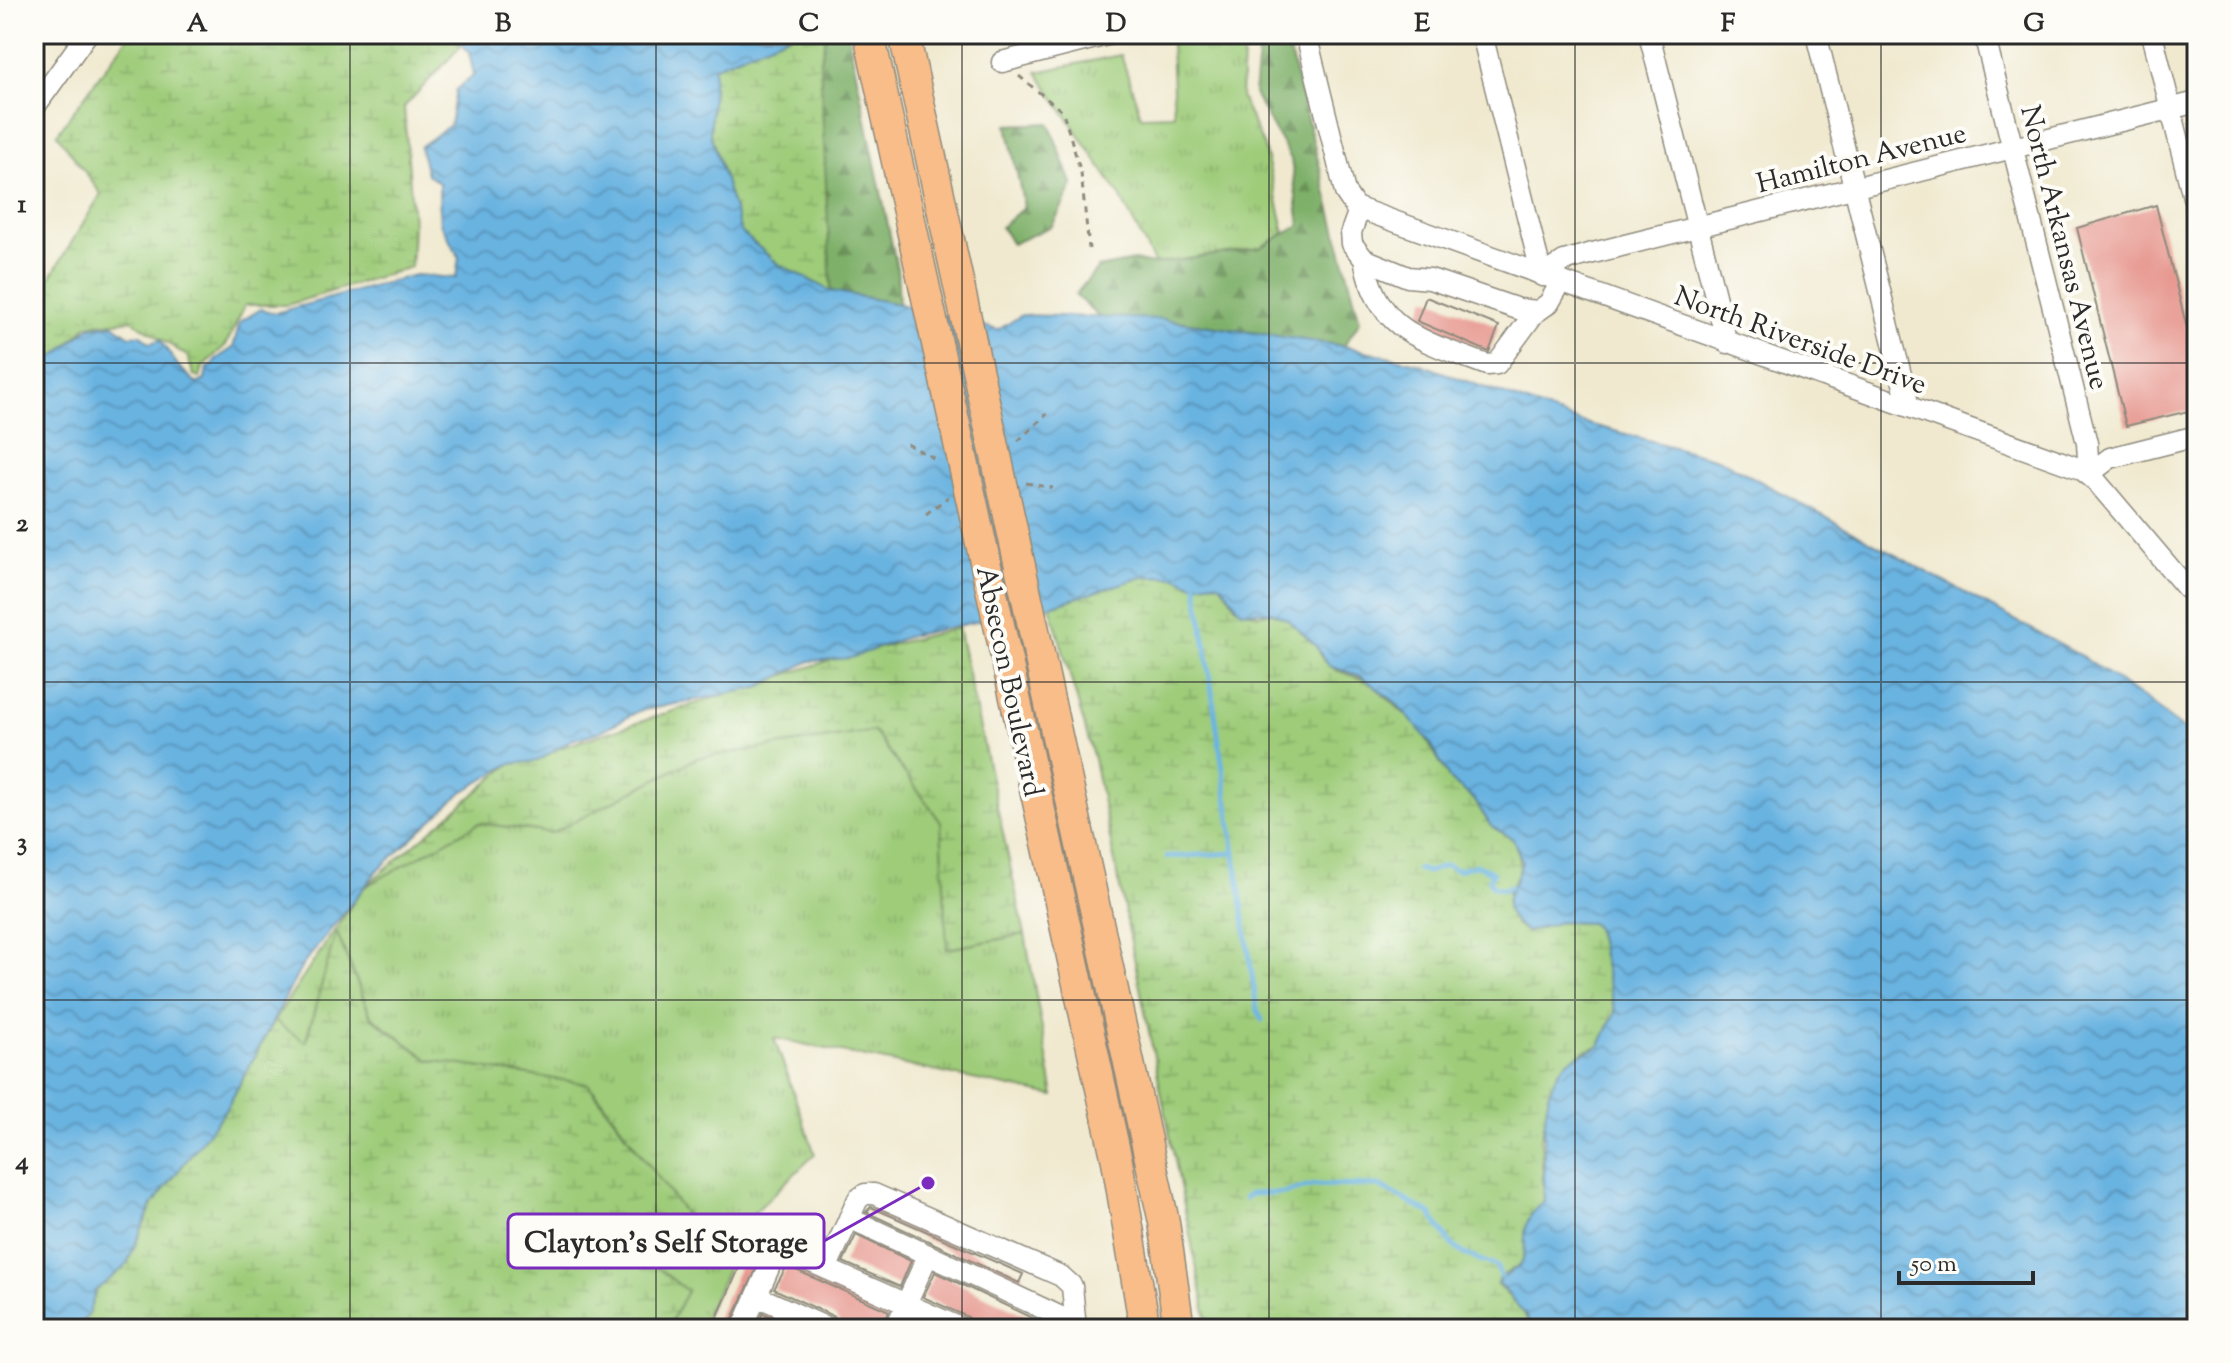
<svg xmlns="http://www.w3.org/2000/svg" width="2231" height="1363" font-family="'Sorts Mill Goudy',serif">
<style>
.grass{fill:url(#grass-tufts);stroke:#647c52;stroke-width:2}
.forest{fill:url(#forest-firs);stroke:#546e4a;stroke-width:2}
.wetland{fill:url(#wetland-marsh);stroke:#647c52;stroke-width:2}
.water{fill:url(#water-waves);stroke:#4a6f86;stroke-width:2}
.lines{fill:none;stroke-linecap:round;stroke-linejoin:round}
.stream{stroke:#69b3e1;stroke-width:5}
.building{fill:#e59188}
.minor-casing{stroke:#8e8a7d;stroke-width:23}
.highway-casing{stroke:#8e8a7d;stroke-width:33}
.path{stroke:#8e8a7d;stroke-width:3;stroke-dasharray:6 6;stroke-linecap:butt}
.minor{stroke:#fff;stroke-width:20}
.highway{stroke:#f8bd89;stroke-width:30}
.highway-bridge-casing{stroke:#8e8a7d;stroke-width:33;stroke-linecap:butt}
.highway-bridge{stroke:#f8bd89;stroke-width:30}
.grid{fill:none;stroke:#2b2b2b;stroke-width:2;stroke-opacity:0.55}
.labels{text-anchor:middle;stroke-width:8;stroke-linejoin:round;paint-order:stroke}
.street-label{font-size:28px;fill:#2b2b2b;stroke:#fdfcf7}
.leader{fill:none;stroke:#7b2cbf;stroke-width:3}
.callout-dot{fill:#7b2cbf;stroke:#fdfcf7;stroke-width:3}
.callout{fill:#fdfcf7;stroke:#7b2cbf;stroke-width:3}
.callout-label{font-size:30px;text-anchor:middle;font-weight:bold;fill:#2b2b2b}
.neatline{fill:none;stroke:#2b2b2b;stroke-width:3}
.grid-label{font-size:26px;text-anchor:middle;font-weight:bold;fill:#2b2b2b}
</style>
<defs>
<pattern id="grass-tufts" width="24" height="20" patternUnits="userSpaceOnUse" patternTransform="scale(2)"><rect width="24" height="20" fill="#9ecc79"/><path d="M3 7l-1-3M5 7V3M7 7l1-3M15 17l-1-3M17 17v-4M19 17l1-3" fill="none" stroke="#88af69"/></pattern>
<pattern id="forest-firs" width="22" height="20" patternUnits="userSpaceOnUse" patternTransform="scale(2)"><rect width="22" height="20" fill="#7eb069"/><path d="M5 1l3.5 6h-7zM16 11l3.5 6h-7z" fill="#678f57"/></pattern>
<pattern id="wetland-marsh" width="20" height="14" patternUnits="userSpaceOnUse" patternTransform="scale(2)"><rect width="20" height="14" fill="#9ecc79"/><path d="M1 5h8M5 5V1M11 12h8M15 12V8" fill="none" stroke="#88af69"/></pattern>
<pattern id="water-waves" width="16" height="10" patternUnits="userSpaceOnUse" patternTransform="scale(2)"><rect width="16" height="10" fill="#69b3e1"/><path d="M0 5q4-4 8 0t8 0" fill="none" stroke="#5792b7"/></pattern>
</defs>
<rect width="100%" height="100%" fill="#fdfcf7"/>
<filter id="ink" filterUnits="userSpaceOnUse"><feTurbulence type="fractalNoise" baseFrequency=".0125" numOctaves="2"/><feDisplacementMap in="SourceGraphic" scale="16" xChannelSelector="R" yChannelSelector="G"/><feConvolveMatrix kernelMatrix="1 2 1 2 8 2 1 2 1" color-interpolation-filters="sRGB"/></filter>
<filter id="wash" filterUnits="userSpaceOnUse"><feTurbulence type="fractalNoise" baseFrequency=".006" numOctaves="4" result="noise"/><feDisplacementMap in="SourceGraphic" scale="32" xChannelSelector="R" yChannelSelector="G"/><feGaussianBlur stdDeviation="1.8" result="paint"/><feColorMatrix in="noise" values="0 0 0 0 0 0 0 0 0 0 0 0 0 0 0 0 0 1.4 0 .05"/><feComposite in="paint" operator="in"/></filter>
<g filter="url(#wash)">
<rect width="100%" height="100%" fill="#f0e9cf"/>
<path class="grass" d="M1203 34H1244L1241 97 1264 147 1285 233 1260 248 1155 264 1120 196 1037 72 1121 55 1141 116 1174 115 1171 43Z
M874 731 941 822 948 949 1025 934 1054 1096 774 1038 815 1154 755 1212 699 1329H667L686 1291 624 1242 688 1218 594 1090 429 1060 371 1016 337 933 305 1043 274 1021 363 888 479 823 552 833 697 758Z"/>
<path class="forest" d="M826 34H848L897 269 899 304 831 291 820 63Z
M1260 34H1285L1360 321 1344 346 1161 319 1100 318 1075 295 1098 268 1133 261 1155 264 1260 248 1300 225 1291 159 1254 94Z
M1049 123 1073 186 1052 226 1012 244 1001 227 1024 207 1007 125Z"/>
<path class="wetland" d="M130 34H450L461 46 404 107 413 222 411 267 287 305H245L226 345 203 366 200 378 194 375 187 356 132 320 88 325 35 377 42 291 101 194 57 134Z
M792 34H826L820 63 831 291 778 264 741 232 710 133 714 67Z
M1145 576 1177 577 1194 585 1214 582 1221 584 1236 607 1259 615 1271 612 1287 619 1315 645 1324 660 1336 670 1370 682 1421 729 1444 770 1473 798 1491 826 1513 839 1519 851 1520 870 1508 893 1515 924 1527 932 1560 922 1593 923 1596 928 1615 1012 1600 1046 1584 1051 1552 1090 1541 1139 1544 1202C1514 1226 1532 1242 1521 1264L1500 1277 1498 1285 1522 1310 1532 1329H1209L1094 759 1050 606Z
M958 628 1025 934 947 949 941 822 874 731 697 758 552 833 479 823 363 888 510 764 834 659Z
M336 931 371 1017 429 1060 588 1084 689 1219 625 1242 687 1291 667 1329H75L85 1320 96 1290 126 1266 152 1205 227 1108 274 1021 306 1042Z"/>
<path class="water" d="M455 34H792L714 67 710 133 741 232 778 264 831 291 899 304 998 330 1022 315 1161 319 1344 346 1417 363 1574 420 1721 460 2081 656 2149 702 2197 741V1329H1532L1526 1316 1498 1282 1521 1264C1532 1241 1513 1227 1544 1201 1546 1165 1535 1090 1567 1062 1577 1053 1589 1053 1600 1046L1615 1012 1596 928 1593 923 1560 922 1527 932C1489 905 1515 894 1522 861L1513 839 1491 826 1473 798 1450 780 1430 742 1394 701 1360 676 1329 666 1315 645 1287 619 1271 612 1241 611 1221 584 1214 582 1194 585 1177 577 1146 576 1050 606 909 636 851 658 810 661 757 688 639 711 599 732 571 740 538 761 510 764 461 793 377 871 302 966 227 1108 152 1205 126 1266 96 1290 88 1315 75 1329H34V518L48 507 35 407 47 362 90 327 113 324 130 336 140 334 150 343 160 340 179 367 197 384 205 380 207 368 213 366 215 360 233 348 240 322 261 309 275 313 415 275 456 278 459 257 440 223 439 183 427 174 420 147 450 125 456 90 474 75 469 53Z"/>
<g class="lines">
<path class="stream" d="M1197 586 1257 1010 1262 1020
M1167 857 1235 853
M1417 869 1428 872 1446 865 1457 870 1478 865 1493 873 1489 879 1492 886 1505 890 1510 887
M1245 1198 1250 1194 1284 1193 1315 1185 1379 1186 1431 1214 1450 1243 1464 1254 1496 1266 1501 1277"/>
</g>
<g id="blocks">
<path class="building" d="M2156 205 2197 368V409L2126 426 2077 228Z
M1426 297 1499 326 1489 352 1417 321Z
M871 1207 1023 1274 1019 1283 866 1212Z
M856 1235 911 1261 900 1287 843 1262Z
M752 1239 767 1247 728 1329H712Z
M787 1266 889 1311 882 1329H843L835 1317 774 1289Z
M935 1272 1034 1319 1030 1329H976L968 1317 923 1297Z
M763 1313 798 1329H768L758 1325Z"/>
</g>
</g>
<g filter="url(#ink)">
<use href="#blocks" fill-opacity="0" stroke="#8e8a7d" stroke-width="2"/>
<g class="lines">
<defs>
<path id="minor" d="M1306 34 1345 192 1355 207 2081 469 2096 481 2197 600
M1482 34 1542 276 1564 261 1585 255 2197 102
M1649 34 1727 343
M1816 34 1909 407
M1984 34 2087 443 2089 474
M2152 34 2197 213
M1002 62 1111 34
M34 108 87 34
M1359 210 1351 232 1352 244 1364 259 1408 277 1430 279 1518 309 1538 311 1549 303 1561 282
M1364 259C1377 333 1425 341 1487 365L1497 364 1536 311
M2089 474 2110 458 2197 436
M849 1218 1076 1324
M826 1269 858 1199 865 1194H874L1061 1276 1072 1286 1076 1329
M757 1296 830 1329
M742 1329 773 1259 786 1251 963 1329
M895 1329 928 1255"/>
<path id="highway" d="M869 34 916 248
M904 34 949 240
M1050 704 1164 1222 1179 1329
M1018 711 1117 1161 1145 1329"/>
</defs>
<use href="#minor" class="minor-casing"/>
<use href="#highway" class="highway-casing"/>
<path class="path" d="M1019 76 1063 112 1081 173 1089 249
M1018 441 1047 414
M907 444 939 461
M1026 483 1053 488
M926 514 948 497"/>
<use href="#minor" class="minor"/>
<use href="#highway" class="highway"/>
<defs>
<path id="highway-bridge" d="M949 240 1050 704
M916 248 1018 711"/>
</defs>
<use href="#highway-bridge" class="highway-bridge-casing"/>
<use href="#highway-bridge" class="highway-bridge"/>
</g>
</g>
<path class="grid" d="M350 34V1329M656 34V1329M962 34V1329M1269 34V1329M1575 34V1329M1881 34V1329M34 363H2197M34 682H2197M34 1000H2197"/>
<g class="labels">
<g class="street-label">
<text transform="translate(1861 157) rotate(-14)" y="10">Hamilton Avenue</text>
<text transform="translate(2066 247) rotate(76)" y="10">North Arkansas Avenue</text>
<text transform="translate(1801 339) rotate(20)" y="10">North Riverside Drive</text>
<text transform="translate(1011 681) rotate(78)" y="10">Absecon Boulevard</text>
</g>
</g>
<path class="leader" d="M928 1183L824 1241"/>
<circle class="callout-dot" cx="928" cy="1183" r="8"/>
<rect class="callout" x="508" y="1214" width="316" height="54" rx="8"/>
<g class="callout-label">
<text x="666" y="1252">Clayton's Self Storage</text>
</g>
<rect width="2231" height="1363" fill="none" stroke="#fdfcf7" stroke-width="88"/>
<path d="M1899 1271v12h134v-12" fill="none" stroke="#2b2b2b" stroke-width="4"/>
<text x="1911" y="1271" font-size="24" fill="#2b2b2b" stroke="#fdfcf7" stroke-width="6" paint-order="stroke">50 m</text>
<rect x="44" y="44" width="2143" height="1275" class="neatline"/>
<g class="grid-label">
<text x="197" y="31">A</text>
<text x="503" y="31">B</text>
<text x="809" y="31">C</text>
<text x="1116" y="31">D</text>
<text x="1422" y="31">E</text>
<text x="1728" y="31">F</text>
<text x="2034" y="31">G</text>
<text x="22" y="212">1</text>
<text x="22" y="531">2</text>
<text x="22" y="850">3</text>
<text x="22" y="1169">4</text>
</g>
</svg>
